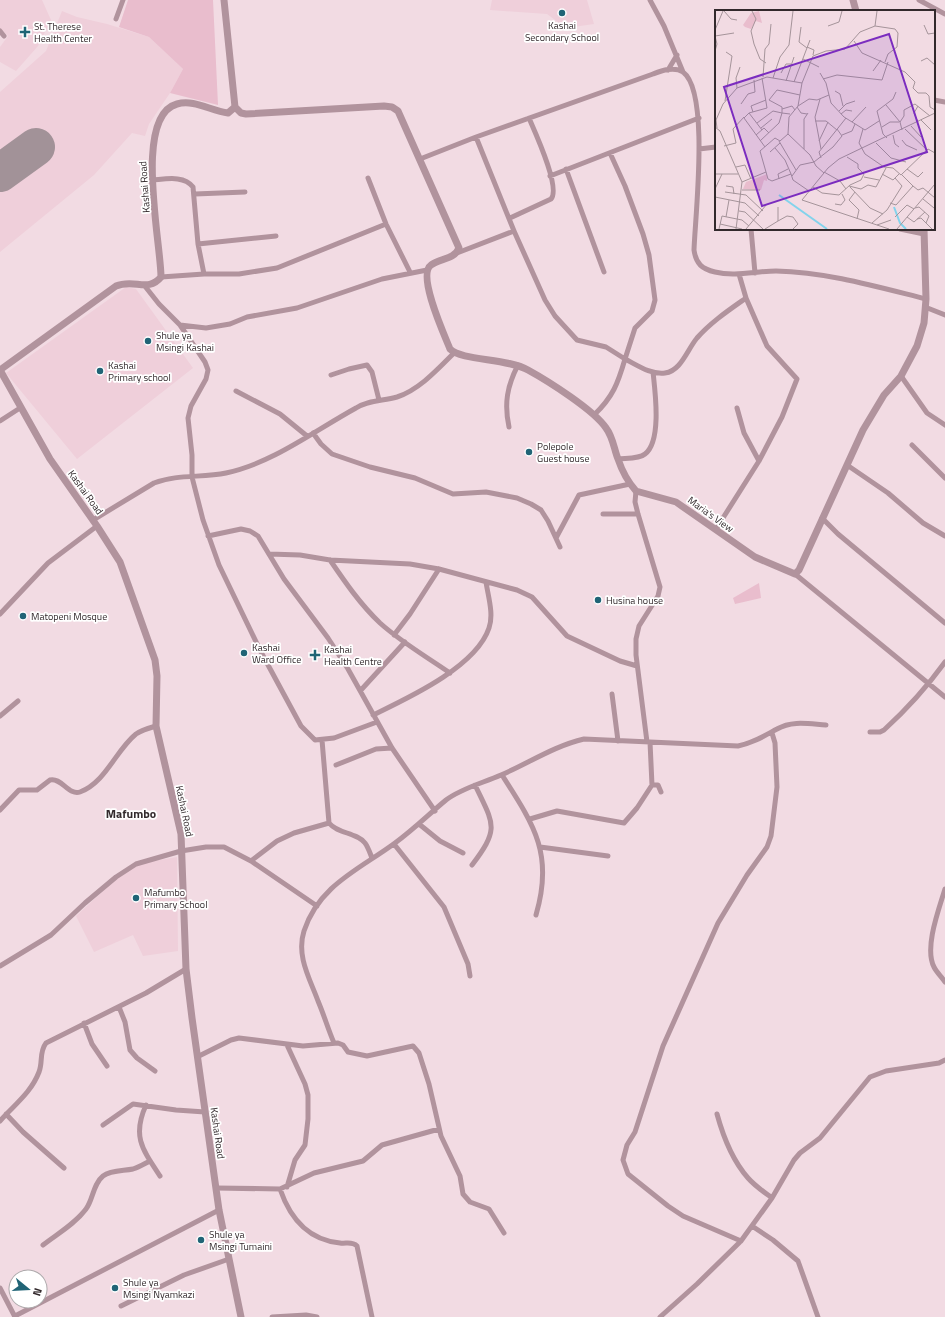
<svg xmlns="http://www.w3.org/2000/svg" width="945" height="1317" font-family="'Titillium Web',sans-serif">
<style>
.built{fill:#efcfda}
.green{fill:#e9bdcd}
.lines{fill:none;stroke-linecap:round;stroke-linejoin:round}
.runway{stroke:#a29298;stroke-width:38}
.minor{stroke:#b1939d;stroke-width:5}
.tertiary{stroke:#b1939d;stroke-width:7}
.poi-dot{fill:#206476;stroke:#fff;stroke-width:1.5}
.labels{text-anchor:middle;stroke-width:3.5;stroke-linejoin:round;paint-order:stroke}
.poi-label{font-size:10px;fill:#32292c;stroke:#fff;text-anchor:start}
.street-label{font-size:10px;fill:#32292c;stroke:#fff}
.quarter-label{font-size:12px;font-weight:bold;fill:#32292c;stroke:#fff}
.inset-river{fill:none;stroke:#83d3ec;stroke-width:2}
.inset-road{fill:none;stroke:#a5949a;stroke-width:1}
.view{fill:#7b2cbf;fill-opacity:0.15;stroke:#7b2cbf;stroke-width:2}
.inset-edge{fill:none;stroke:#32292c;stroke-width:2}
</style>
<rect width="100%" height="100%" fill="#f2dbe3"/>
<path class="built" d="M0 0H42L51 20 38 46 16 71 0 62V47L8 36 0 28Z
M492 0H587L594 24 566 28 547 14 490 10Z
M62 11 77 17 107 24 149 37 183 69 170 93 149 124 145 136 132 133 94 175 0 252V92L46 51Z
M126 287 136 289 193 368 77 459 6 373Z
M177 857 178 951 143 956 133 935 94 952 76 916 114 881 136 864Z"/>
<path class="green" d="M128 0H213L218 105 170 93 183 69 149 37 119 27Z
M759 583 761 598 735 604 733 598Z"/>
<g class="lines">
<path class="runway" d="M0 173 36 147"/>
<path class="minor" d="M650 0 664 26 683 72
M919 0 945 14
M116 19 123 0
M0 31 4 36
M668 70 677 55
M934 100 945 102
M476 137 514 231 545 300 555 316 577 340 606 347 625 359C618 383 613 397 594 415
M699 149 716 147
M610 153 625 186 643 234 649 255 655 300 652 311 635 328 625 359C637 365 651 375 665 373 681 371 687 350 697 338 711 322 729 310 746 298
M420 159 476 137 653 74C661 71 674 66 683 72 710 92 695 217 694 250 696 264 702 269 715 272 735 277 756 271 776 271 827 272 878 287 926 299
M566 169 604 272
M550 176 699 118
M368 178 386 224 410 272
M152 180C166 179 184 175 193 187L198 244 204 274
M195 194 245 192
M510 218 551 199C561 188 535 132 529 118
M751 229 755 273
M900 229 924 234
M198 244 276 236
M457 253 514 231
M161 277 204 274H239L277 268 386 224
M144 285 159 304 180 325 205 362 208 370 206 379 191 406 188 418 192 455V477L203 520 219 565 261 652 301 726 315 740 334 738 377 722
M925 307 945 315
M180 325 206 328 230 324 247 317 297 308 382 279 427 270
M331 375 349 369 367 365 372 372 379 400
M901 376 927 413 945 425
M236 391 280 414 307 436
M737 408 744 433 759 461
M0 421 20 408
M509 427C504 404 507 386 518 365
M313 433 321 444 332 454 370 467 415 478 453 494 486 492 517 498 531 504 541 510 548 521 560 547
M912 445 945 478
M618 459C626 458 639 459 645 454 662 441 655 391 653 372
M847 465 888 493 923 523 945 536
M636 491 635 502 638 514 660 587 658 596 639 626 636 639V655L647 742
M603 514H638
M822 518 838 534 945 623
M93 520 154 483C177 474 202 478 226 473 273 463 314 431 356 408 368 400 383 401 397 397 419 390 438 369 454 353
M716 529 759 461 782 417 797 379 767 346 746 298 739 274
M208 536 241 529 250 531 258 536 284 579 328 638 348 669 392 748 435 811
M556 538 579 495 630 484
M269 554 300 555 330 560 410 564 439 569 517 590 532 597 567 636 620 661 637 666
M330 560C345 582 360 604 380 623 401 642 427 657 450 673
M795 574 945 697
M0 614 48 563 97 526
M394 635 410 614 439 569
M361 690 405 642
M612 694 618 741
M373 715C408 698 476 667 489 628 494 614 488 596 486 582
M0 716 18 701
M870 732H880L884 730C907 709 927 687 945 662
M322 740 329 823C338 834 356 832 365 843 368 847 370 853 372 858
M650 742 652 785
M336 765 376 749 392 748
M502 775C534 825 554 854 536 915
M0 810 19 790H37L50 780C61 777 69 796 80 792 106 782 116 750 136 734 142 730 149 728 156 726
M530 819 557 811 624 823 637 808 652 785H658L661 792
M419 824 440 841 463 853
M394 844 444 907 468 964 470 976
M540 847 608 856
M251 861 277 841 294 833 329 823
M472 865C500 828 494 825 475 785
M945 889C939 909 924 948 934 967 937 973 942 977 945 982
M0 966 51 935 85 903 116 877 136 864 181 851 206 847H224L251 861 317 906
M119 1007 125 1022 130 1050 137 1058 155 1071
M84 1023 92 1044 107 1066
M334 1043C328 1029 324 1015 318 1001 310 979 296 956 304 931 319 885 360 869 395 843 413 830 429 814 446 800 462 788 483 783 501 775 529 763 554 746 584 739L738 746C753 743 764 736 777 729 792 720 810 724 826 725
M199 1056 231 1040 239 1038 303 1046 338 1043 343 1045 348 1052 367 1056 413 1046 419 1053 429 1084 441 1136 460 1176 463 1194 470 1202 489 1209 504 1233
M146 1105C132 1136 142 1149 160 1176
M6 1114 23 1132 64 1168
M717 1114C723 1136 733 1161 748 1178 755 1186 764 1192 772 1198
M0 1121C14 1105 31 1093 39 1072 43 1062 39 1052 46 1043L146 993 186 969
M103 1125 133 1104 176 1110 205 1112
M287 1187 295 1160 305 1145 308 1119V1095L305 1084 287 1045
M216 1188 280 1189 314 1173 363 1161 382 1145 439 1129
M280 1189C290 1218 308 1240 340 1243 346 1244 352 1241 357 1246L372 1317
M752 1226 773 1240 798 1261 818 1317
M741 1241 683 1216 668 1206 628 1174 623 1160 627 1145 635 1132 663 1046 718 923 747 875 767 847 771 836 777 787 775 743 772 733
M43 1245C57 1234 75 1224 86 1209 93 1200 93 1184 103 1176 111 1170 123 1171 133 1169 139 1167 144 1164 150 1161
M0 1288 15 1317
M121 1306 184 1275 229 1259
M15 1316 219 1210
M272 1317 306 1315 317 1317
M660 1317 697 1284 741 1241 772 1198 794 1160 800 1153 820 1138 870 1077 886 1071 939 1063 945 1060"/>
<path class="tertiary" d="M853 0 856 11
M235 107 241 113 246 114 384 106 392 107 398 111 459 248C454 260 440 258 431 265 417 275 444 334 450 349 462 361 507 358 528 370 548 381 594 410 606 428 613 437 614 449 618 459 622 471 628 482 636 491L676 502 755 557 795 574 799 570 863 430 884 395 901 376 917 346 924 323 926 299 924 229
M0 370 50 459 97 526 120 562 155 660 157 676 156 726 181 834 186 969 192 1018 219 1210 241 1317
M0 370 116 286C134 278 148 293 161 277 161 243 133 116 177 104 194 99 211 111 228 113L235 107 224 0"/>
</g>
<g class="poi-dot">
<circle cx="562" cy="13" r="4"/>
<path d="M23 26h4v4h4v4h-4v4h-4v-4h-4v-4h4z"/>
<circle cx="148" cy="341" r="4"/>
<circle cx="100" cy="371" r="4"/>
<circle cx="529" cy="452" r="4"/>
<circle cx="598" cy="600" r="4"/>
<circle cx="23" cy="616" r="4"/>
<circle cx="244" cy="653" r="4"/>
<path d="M313 649h4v4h4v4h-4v4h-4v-4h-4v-4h4z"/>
<circle cx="136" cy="898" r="4"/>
<circle cx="201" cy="1240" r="4"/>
<circle cx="115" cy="1288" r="4"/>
</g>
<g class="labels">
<g class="poi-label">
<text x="562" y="29" text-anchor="middle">Kashai<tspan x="562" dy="12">Secondary School</tspan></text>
<text x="34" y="30">St. Therese<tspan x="34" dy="12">Health Center</tspan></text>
<text x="156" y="339">Shule ya<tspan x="156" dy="12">Msingi Kashai</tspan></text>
<text x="108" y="369">Kashai<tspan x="108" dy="12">Primary school</tspan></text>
<text x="537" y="450">Polepole<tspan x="537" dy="12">Guest house</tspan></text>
<text x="606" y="604">Husina house</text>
<text x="31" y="620">Matopeni Mosque</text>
<text x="252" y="651">Kashai<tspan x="252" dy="12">Ward Office</tspan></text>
<text x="324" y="653">Kashai<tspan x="324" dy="12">Health Centre</tspan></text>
<text x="144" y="896">Mafumbo<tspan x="144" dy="12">Primary School</tspan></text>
<text x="209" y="1238">Shule ya<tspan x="209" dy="12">Msingi Tumaini</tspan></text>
<text x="123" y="1286">Shule ya<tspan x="123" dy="12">Msingi Nyamkazi</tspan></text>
</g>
<g class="street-label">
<text transform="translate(144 187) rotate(-94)" y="4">Kashai Road</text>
<text transform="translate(86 492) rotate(54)" y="4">Kashai Road</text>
<text transform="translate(711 514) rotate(36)" y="4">Maria's View</text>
<text transform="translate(185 811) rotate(78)" y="4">Kashai Road</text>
<text transform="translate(218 1133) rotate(82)" y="4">Kashai Road</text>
</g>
<g class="quarter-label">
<text x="131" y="818">Mafumbo</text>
</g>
</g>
<g transform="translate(715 10)">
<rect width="220" height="220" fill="#f2dbe3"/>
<path d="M44 1 47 13 41 11 36 19 30 17 28 15 36 3ZM52 164V171L49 170 46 180 28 179 31 172Z" fill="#e9bdcd"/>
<path class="inset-river" d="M64 185 112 219M179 197 185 213 191 219"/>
<path class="inset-road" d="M9 1 16 9 22 10M37 1 41 9 36 21 39 34 45 49 51 53M209 15 213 24 220 23M113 16 124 12 127 1M160 16 180 19 183 23 182 37 173 44 170 52M86 17 84 32 92 38M0 20 8 1M0 26 19 23M0 26 2 34 0 41M139 31 147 43 190 62 200 72 198 78 203 83H211L214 86 215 97 220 100M92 37 99 40 98 45M88 49 104 57M206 51 212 48 220 55M158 61 166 50M66 63 71 54H76M105 63 111 73 116 93 129 107 150 120 164 111M48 67 50 39 54 34 56 14M47 68 52 98 34 103 29 108 50 137M58 68 65 47 74 35 78 1M108 69 122 65 167 70 173 52M71 71 79 47M79 72 95 30M22 78 21 68 25 57M120 81 125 84 128 96M105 89 100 107 106 139M54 90 62 80 85 85M10 91 17 46 11 42M26 94 33 84 40 82 39 70M171 95 185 112 187 120M83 96 94 89 102 90 114 85M203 96 199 103 203 112M82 97 86 103 92 104M67 99 77 96 80 100M124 101 131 94 140 91M38 102 36 96 51 90M34 103 47 120M126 104 131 100 137 101M206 110 216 120M100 111H111L122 120M137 112 151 97M185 112 189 106V100L200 94 215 106M42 113 58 101 67 103V97L54 90M196 116 206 127M0 117 5 121 27 172 21 219M167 117 175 112H184M2 118 1 110 8 94 22 78 52 67 87 73M46 118 57 109M148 119 144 133 150 144 169 157 178 158 186 165 213 139 220 143M190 119 212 140M73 124 74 107 83 96 87 73 98 46 111 41 130 39 145 22 160 16 162 1M73 124 95 145 101 156 109 163M41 125 49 118 54 123M127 125 137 121 140 114M178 125 180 134 184 137M172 128 168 124 162 101 178 89 181 82M187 130 191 135 202 140M45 131 64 113 67 103 75 104M64 131 81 160M104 131 113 112M161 133 176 148 191 152M9 136 21 133 18 119 29 107M60 138 70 150 76 164M89 139V109L93 103M55 142 65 133M106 148 104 142 131 108M21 157 30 155 36 169M192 159 203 167 208 162M51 162 45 141 60 128 65 131 73 124M109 162 125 171 131 179M0 164H23M167 164 178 170 184 164M77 166 85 155 99 152 118 137 127 126 122 119M149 167 164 170M64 169 63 164 73 159M27 172 51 162 53 169 57 171 76 164 78 170 94 181M11 176 18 177 19 184M134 176 146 179 153 175 161 177 171 158M198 176 203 180 208 178 220 188M98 177 107 183 124 185 135 175 146 170 149 164 143 158V154L132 147M135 177 155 198 168 204M0 179 7 164M27 180H45M10 182 31 185 48 201M140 182 134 190 144 200 142 209M0 187 30 193 44 206M208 189 219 198M175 193 181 195 198 176 187 165M120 194 126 195 130 190 127 184M200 198 204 197 214 206 211 213M24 201 30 202 48 219M11 207 14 190M180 207 192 195 199 199M192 207 199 212 210 202M202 209 206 208 217 219M63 211 72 206 78 207 83 214 78 219M157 213 172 200 187 176 180 168M5 214 27 219M162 215 176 210M4 219 7 206 27 210 34 216M31 219 52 194M50 219 63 211V197M174 219 87 190 113 158 124 149 220 103M182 219 220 174"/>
<path class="view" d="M174 24 212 142 47 196 9 77Z"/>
<rect width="220" height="220" class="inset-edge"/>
</g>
<g transform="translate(28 1289) rotate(108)"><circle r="19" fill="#ffffff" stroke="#ada9ab"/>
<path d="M0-3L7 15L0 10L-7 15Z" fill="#206476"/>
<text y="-6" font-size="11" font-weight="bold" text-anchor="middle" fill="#32292c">N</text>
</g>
</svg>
